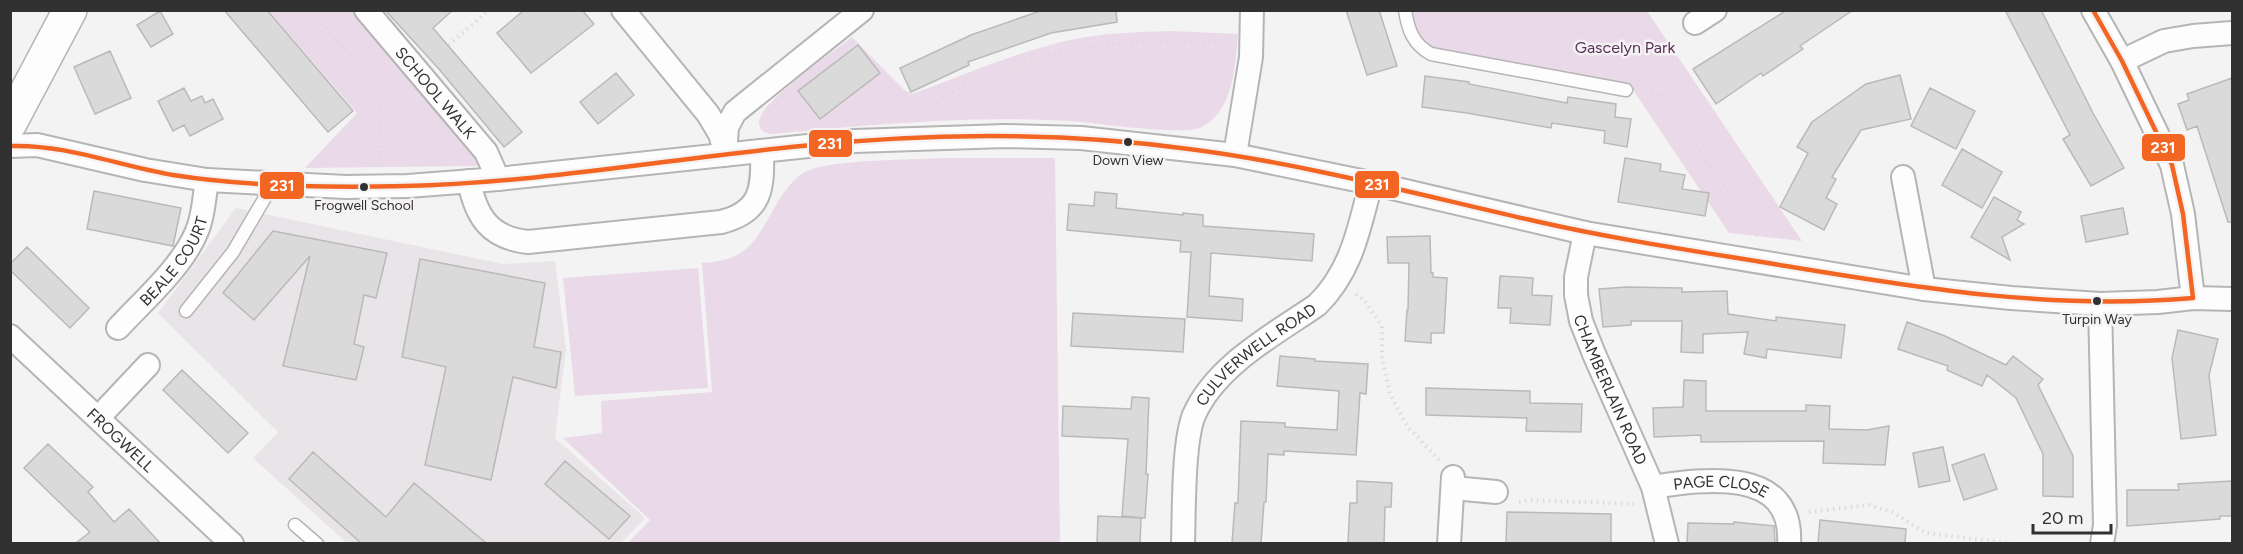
<svg xmlns="http://www.w3.org/2000/svg" width="2243" height="554" font-family="Figtree,sans-serif">
<style>
.built{fill:#e8e4e8}
.green{fill:#ead9e8}
.building{fill:#dbdadb;stroke:#bab9ba;stroke-width:1.5}
.lines{fill:none;stroke-linecap:round;stroke-linejoin:round}
.lane-casing{stroke:#b6b5b6;stroke-width:15}
.street-casing{stroke:#b6b5b6;stroke-width:26}
.secondary-casing{stroke:#b6b5b6;stroke-width:36}
.path{stroke:#dcdbdc;stroke-width:4;stroke-dasharray:1.5 4.5;stroke-linecap:butt}
.lane{stroke:#fdfdfd;stroke-width:12}
.street{stroke:#fdfdfd;stroke-width:22}
.secondary{stroke:#fdfdfd;stroke-width:33}
.bus-1-casing{stroke:#f5f2f4;stroke-width:9}
.bus-1{stroke:#f26522;stroke-width:4.5}
.bus-dot{fill:#323132;stroke:#f5f2f4;stroke-width:2}
.labels{text-anchor:middle;stroke-width:5;stroke-linejoin:round;paint-order:stroke}
.bus-label{font-size:14px;fill:#323132;stroke:#f5f2f4}
.park-label{font-size:16px;fill:#5b3159;stroke:#f5f2f4}
.street-label{font-size:16px;fill:#323132;stroke:#f5f2f4}
.line-badge{stroke:#f5f2f4;stroke-width:2}
.badge-label{font-size:16px;text-anchor:middle;font-weight:bold;fill:#fff}
</style>
<rect width="100%" height="100%" fill="#f4f3f4"/>
<path class="built" d="M236 208 503 264 555 261 566 349 555 438 645 518 621 543H347L253 458 278 432 158 313Z"/>
<path class="green" d="M269 11H374L502 161 475 166 305 168 357 113Z
M1412 11H1647L1802 241 1729 233 1629 84 1431 49 1418 37Z
M1172 31 1238 34C1235 66 1234 110 1202 127 1186 136 1103 124 1080 122 976 114 873 125 770 134L764 132C759 128 757 123 761 116 769 97 833 52 852 37L904 90 912 94C964 75 1016 52 1070 40 1103 33 1138 32 1172 31Z
M941 158H1055L1060 543H628L650 520 563 438 602 433 601 401 712 392 702 263C752 260 756 238 779 200 786 190 792 180 803 173 826 159 911 160 941 158Z
M698 268 708 388 575 396 563 278Z"/>
<path class="building" d="M224 10H267L353 111 328 132Z
M385 10H453L433 28 522 132 504 147 439 69Z
M524 10H582L594 24 531 73 497 33Z
M1043 10H1116L1117 22 1051 33 968 62 969 65 911 92 900 68 971 35Z
M1346 10H1379L1397 66 1367 75Z
M1787 10H1853L1800 46 1803 49 1763 76 1761 73 1716 104 1693 69Z
M2005 10H2041L2093 113 2124 168 2091 186 2063 139 2070 135Z
M160 11 173 34 151 47 137 25Z
M858 45 880 73 820 119 798 91Z
M110 51 131 98 95 114 74 67Z
M616 73 634 95 598 124 580 102Z
M1900 75 1911 119 1861 130 1832 177 1836 179 1826 198 1837 204 1824 230 1780 207 1808 153 1797 147 1812 122 1866 84Z
M1425 76 1469 82V84L1567 103 1568 97 1616 104 1615 117 1631 119 1627 147 1604 143 1605 131 1552 123 1551 128 1467 113 1422 107Z
M2232 78V222H2228L2197 126 2187 130 2178 104 2189 100 2187 94Z
M184 88 191 101 202 96 205 103 213 99 223 119 190 136 184 125 173 131 158 101Z
M1930 88 1975 111 1956 149 1911 126Z
M1962 149 2002 172 1982 208 1942 185Z
M1625 158 1661 164 1660 171 1685 175 1682 189 1709 193 1705 216 1618 202Z
M94 191 181 208 173 246 87 229Z
M1095 192 1117 194 1116 208 1183 215V213L1203 215V226L1314 234 1312 261 1211 253 1209 296 1243 299 1242 321 1187 317 1191 252H1180L1181 241 1067 230 1069 204 1094 206Z
M1994 197 2021 212 2017 220 2024 224 2002 237 2010 260 1971 237Z
M2123 208 2128 234 2086 242 2081 216Z
M273 231 387 253 376 298 364 295 354 344 364 347 356 380 283 366 310 256 254 320 223 293Z
M1430 236 1431 273H1433V277L1447 278 1444 333H1431V343L1405 341 1407 310H1408L1409 263H1388L1387 237Z
M27 247 89 308 70 328 10 270V264Z
M420 259 545 283 534 347 561 352 556 388 513 377 491 480 425 465 446 367 402 357Z
M1500 276 1533 278 1532 295 1552 296 1550 325 1510 323 1511 308H1498Z
M1627 287 1682 288V292L1727 291 1728 314 1776 321V317L1845 325 1841 358 1767 349 1766 358 1744 354 1748 332 1703 334V353L1681 352 1682 321H1631V325L1603 327 1599 289Z
M1073 313 1185 319 1183 352 1071 346Z
M1907 322 1945 336 2006 365 2013 356 2043 379 2038 385 2073 456V497L2043 496V454L2016 398 1987 375 1982 386 1947 370 1948 366 1898 349Z
M2178 330 2218 339 2209 375 2216 435 2181 439 2172 358Z
M1280 356 1315 359V361L1368 364 1366 394 1360 393 1356 455 1284 451V455L1268 454 1266 502H1264L1261 543H1232L1235 503H1238L1241 421 1285 423V427L1337 430 1339 391 1277 386Z
M182 370 248 433 228 453 163 390Z
M1684 380 1706 381V411H1806V405L1830 406 1829 429 1867 430 1889 426 1885 465 1823 463 1824 441 1701 442V435L1654 437 1653 408 1683 407Z
M1426 388 1530 391V403L1582 404 1581 432 1526 431 1527 418 1426 415Z
M1132 397 1149 398 1146 474H1148L1145 518 1122 516 1128 439 1062 436 1063 406 1131 409Z
M48 444 93 487 88 492 114 522 129 509 160 543H76L90 532 24 468Z
M1943 447 1950 481 1919 487 1913 453Z
M313 452 386 517 414 483 486 543H361L289 479Z
M1984 454 1997 489 1964 500 1952 465Z
M565 461 630 516 609 539 545 484Z
M1357 481 1392 483 1391 507H1385L1384 543H1348L1350 503H1357Z
M2232 481V516H2220V519L2127 526V490H2179L2178 484Z
M1507 512 1611 514V543H1506Z
M1098 516 1141 518 1140 543H1097Z
M1820 520 1906 529 1905 543H1818Z
M1734 522 1774 526 1775 543H1687L1688 523 1734 524Z"/>
<g class="lines">
<defs>
<path id="lane" d="M1405 10C1408 30 1413 44 1431 54L1626 90
M186 311 233 252 273 184
M295 525 317 544"/>
<g id="street">
<path id="s1" d="M366 10 486 152 498 179"/>
<path d="M623 10 708 114 720 134 724 148"/>
<path d="M2093 10 2122 61 2172 165 2183 214 2193 298"/>
<path d="M1695 23 1715 10"/>
<path d="M2122 61 2164 41 2193 36 2232 33"/>
<path d="M10 146 37 145 145 170 207 180 346 187 408 186 498 179 855 141 1005 136 1081 138 1235 155 1371 183 1585 233 1924 289 2011 298 2100 304 2158 302 2193 298 2232 299"/>
<path d="M725 155 727 127 735 112 862 10"/>
<path d="M1235 155 1251 57 1252 10"/>
<path d="M1903 177 1924 289"/>
<path d="M469 181C476 217 490 238 528 242L721 222C762 212 763 188 762 151"/>
<path id="s2" d="M1585 233 1576 277V295L1581 321 1594 354 1653 487 1667 544"/>
<path d="M2100 304 2105 525 2102 544"/>
<path id="s3" d="M118 328C144 300 183 266 197 231 204 215 204 197 207 180"/>
<path id="s4" d="M10 336 232 544"/>
<path d="M99 417 148 365"/>
<path id="s5" d="M1653 487C1703 479 1794 466 1789 544"/>
<path d="M1453 488 1496 492"/>
<path id="s6" d="M1183 544C1184 511 1183 442 1194 415 1216 365 1275 334 1317 305 1352 271 1359 228 1371 183"/>
<path d="M1449 544 1453 477"/>
</g>
<path id="secondary" d="M10 123 70 10"/>
</defs>
<use href="#lane" class="lane-casing"/>
<use href="#street" class="street-casing"/>
<use href="#secondary" class="secondary-casing"/>
<path class="path" d="M310 10 379 87 381 165
M435 57 489 10
M1645 93 1663 96 1757 236
M917 114C1008 52 1118 34 1227 43
M1356 294 1364 300 1382 326V357L1390 394 1407 426 1439 460
M1519 502 1530 500 1634 504
M1809 512 1869 505 1892 512 1926 533 2015 544"/>
<use href="#lane" class="lane"/>
<use href="#street" class="street"/>
<use href="#secondary" class="secondary"/>
<defs>
<path id="bus-1" d="M2093 10 2122 61 2172 165 2183 214 2193 298
M10 146C66 144 119 166 173 175 250 187 328 188 405 186 535 183 663 160 791 147 923 133 1057 131 1189 149 1306 164 1420 195 1535 221 1618 240 1702 252 1786 266 1924 289 2053 310 2193 298"/>
</defs>
<use href="#bus-1" class="bus-1-casing"/>
<use href="#bus-1" class="bus-1"/>
</g>
<g class="bus-dot">
<circle cx="1128" cy="142" r="5"/>
<circle cx="364" cy="187" r="5"/>
<circle cx="2097" cy="301" r="5"/>
</g>
<g class="labels">
<g class="bus-label">
<text x="1128" y="165">Down View</text>
<text x="364" y="210">Frogwell School</text>
<text x="2097" y="324">Turpin Way</text>
</g>
<g class="park-label">
<text x="1625" y="53">Gascelyn Park</text>
</g>
<g class="street-label">
<text dy="6" stroke="none"><textPath href="#s1" startOffset="108">SCHOOL WALK</textPath></text>
<text dy="6" stroke="none"><textPath href="#s3" startOffset="88">BEALE COURT</textPath></text>
<text dy="6" stroke="none"><textPath href="#s6" startOffset="218">CULVERWELL ROAD</textPath></text>
<text dy="6" stroke="none"><textPath href="#s2" startOffset="164">CHAMBERLAIN ROAD</textPath></text>
<text dy="6" stroke="none"><textPath href="#s4" startOffset="152">FROGWELL</textPath></text>
<text dy="6" stroke="none"><textPath href="#s5" startOffset="69">PAGE CLOSE</textPath></text>
</g>
</g>
<g class="line-badge">
<rect x="808" y="129" width="45" height="29" rx="6" fill="#f26522"/>
<rect x="2141" y="133" width="45" height="29" rx="6" fill="#f26522"/>
<rect x="1354" y="170" width="46" height="29" rx="6" fill="#f26522"/>
<rect x="259" y="171" width="46" height="29" rx="6" fill="#f26522"/>
</g>
<g class="badge-label">
<text x="830" y="149">231</text>
<text x="2163" y="153">231</text>
<text x="1377" y="190">231</text>
<text x="282" y="191">231</text>
</g>
<rect width="2243" height="554" fill="none" stroke="#323132" stroke-width="24"/>
<path d="M2033 524v9h78v-9" fill="none" stroke="#323132" stroke-width="3"/>
<text x="2042" y="524" font-size="18" fill="#323132" stroke="#f5f2f4" stroke-width="4.5" paint-order="stroke">20 m</text>
</svg>
